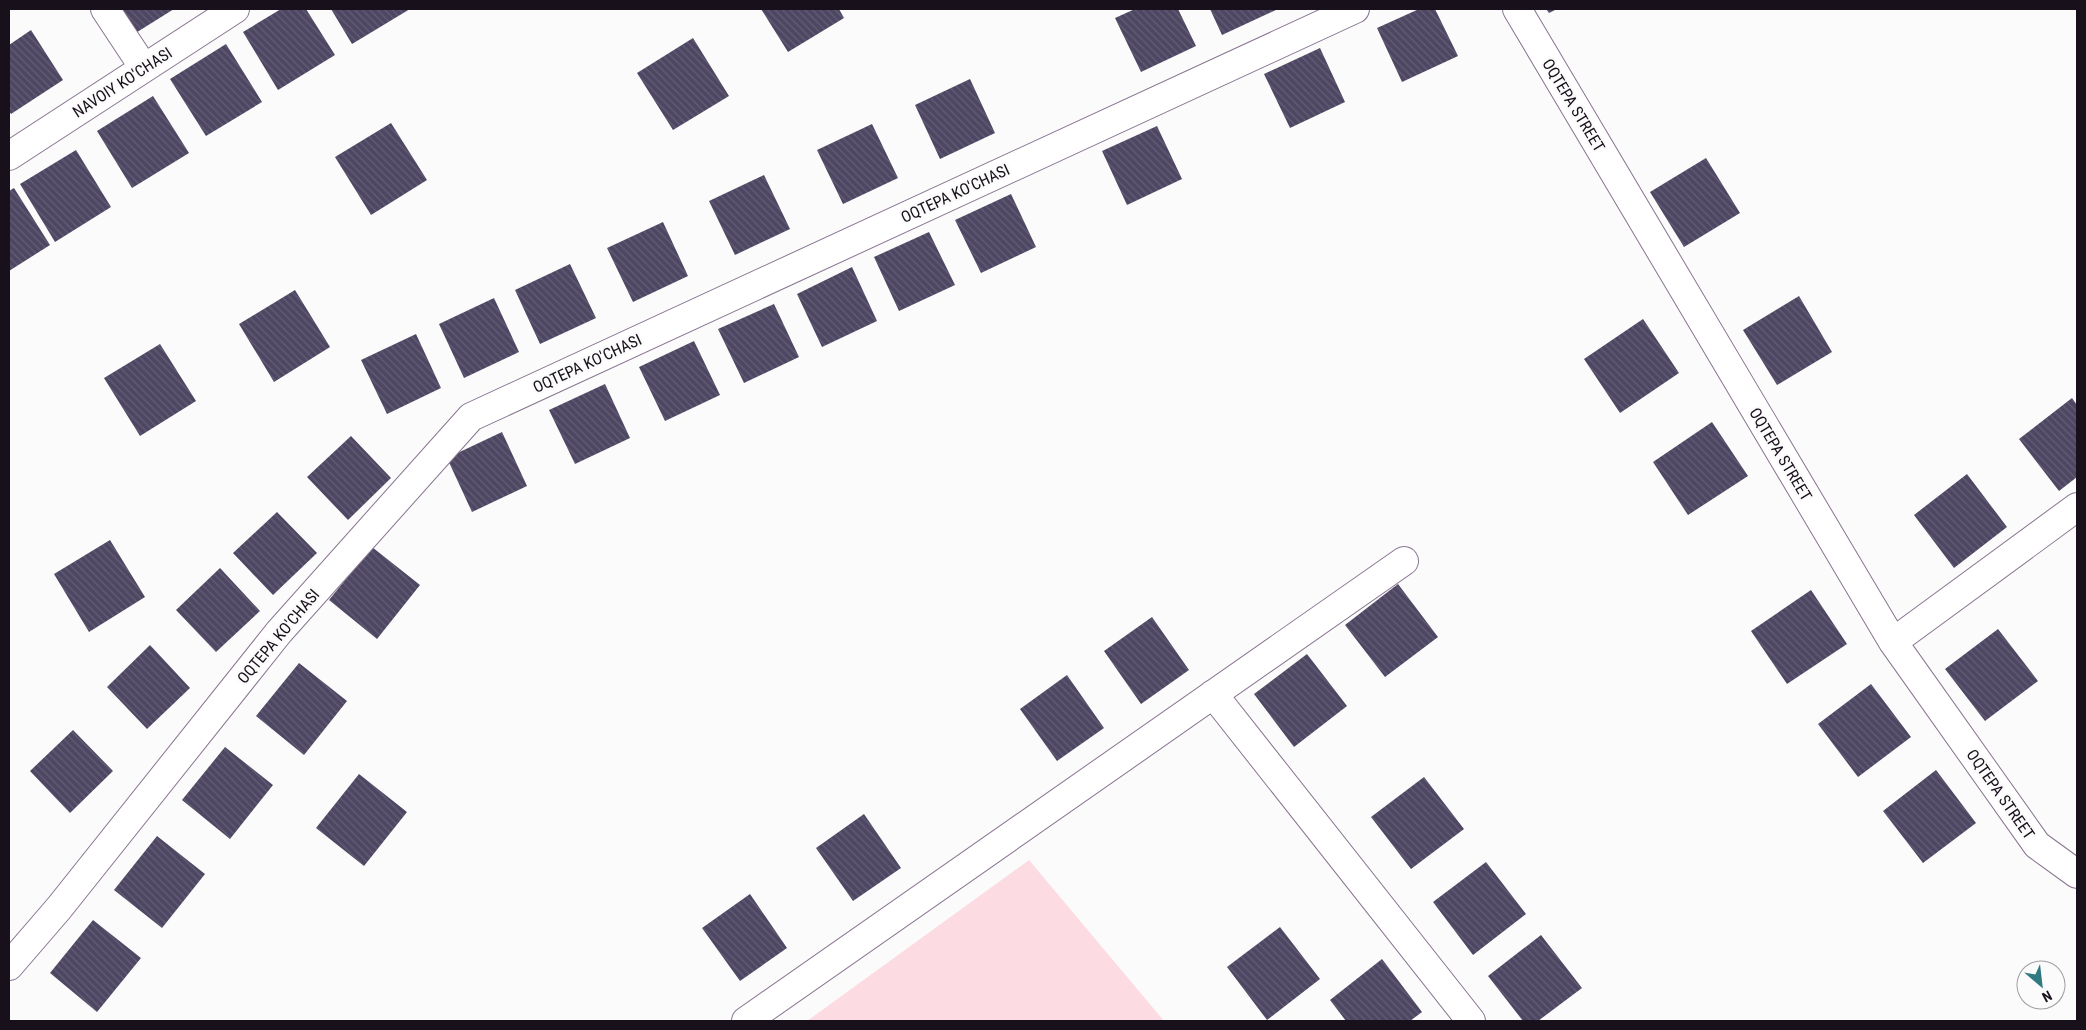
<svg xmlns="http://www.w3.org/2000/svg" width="2086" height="1030" font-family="'Roboto Condensed',sans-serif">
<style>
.green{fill:#fddbe3}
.building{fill:url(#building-back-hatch)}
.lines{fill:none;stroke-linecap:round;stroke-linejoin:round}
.minor-casing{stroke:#897590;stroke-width:30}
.minor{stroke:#fff;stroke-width:28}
.labels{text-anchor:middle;stroke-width:5;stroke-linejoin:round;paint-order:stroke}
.street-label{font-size:16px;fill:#18101a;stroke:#fbfbfb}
</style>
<defs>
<pattern id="building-back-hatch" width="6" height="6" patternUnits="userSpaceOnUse" patternTransform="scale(1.25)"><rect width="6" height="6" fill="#4e4763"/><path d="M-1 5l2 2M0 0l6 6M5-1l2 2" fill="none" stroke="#645d74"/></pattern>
</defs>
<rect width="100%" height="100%" fill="#fbfbfb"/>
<path class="green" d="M1029 860 1164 1021H807Z"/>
<path class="building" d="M118 9H174L134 34Z
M281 9H306L335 55 278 90 243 32Z
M331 9H410L352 44Z
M761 9H839L844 18 788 52Z
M1135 9H1178L1196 46 1141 72 1115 18Z
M1210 9H1278L1222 35Z
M1419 9H1435L1458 56 1402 82 1377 28Z
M1546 9H1557L1549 13Z
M31 30 63 80 11 114 9 111V45Z
M693 38 729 96 673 130 637 73Z
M226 44 262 102 206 136 170 79Z
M1320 48 1345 102 1290 128 1264 74Z
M970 79 995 133 940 159 915 105Z
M153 96 189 153 132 188 97 131Z
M391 123 427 180 371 215 335 157Z
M872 124 898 178 843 204 817 150Z
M1157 126 1182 179 1127 205 1102 151Z
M76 150 111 207 55 242 20 184Z
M1706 158 1740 213 1684 247 1650 192Z
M764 175 790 229 735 255 709 201Z
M14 188 50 245 9 271V191Z
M1011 194 1036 247 981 273 955 220Z
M663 222 688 276 633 302 607 248Z
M929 232 955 285 899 311 874 257Z
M570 264 596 318 540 344 515 290Z
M852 267 877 321 822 347 797 294Z
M295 290 330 347 274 382 239 324Z
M1799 296 1832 352 1777 385 1743 330Z
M494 298 519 352 464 378 439 324Z
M774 304 799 357 744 383 718 329Z
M1643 319 1679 373 1620 413 1584 359Z
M416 334 441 388 387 414 361 360Z
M694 341 720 395 665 421 639 367Z
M160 344 196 401 140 436 104 378Z
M605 384 630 438 575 464 549 410Z
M2072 398 2077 405V477L2059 491 2019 439Z
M1712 422 1748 476 1688 515 1653 462Z
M502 432 527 486 472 512 447 458Z
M351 436 391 478 348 520 307 477Z
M1967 474 2007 527 1954 568 1914 515Z
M277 512 317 553 273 595 233 553Z
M110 540 145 597 89 632 54 574Z
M372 547 420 585 377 639 329 600Z
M220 568 260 611 216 652 176 610Z
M1398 584 1438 637 1385 677 1345 625Z
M1811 590 1847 644 1787 684 1751 631Z
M1152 617 1189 670 1141 704 1104 651Z
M1998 629 2038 681 1985 721 1945 669Z
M150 645 190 688 147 729 107 687Z
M1307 654 1347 706 1294 747 1254 694Z
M299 663 347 701 304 755 256 716Z
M1067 675 1104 728 1057 761 1020 709Z
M1871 684 1911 737 1858 777 1818 724Z
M73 730 113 771 70 813 30 771Z
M225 747 273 785 230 839 182 800Z
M1936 770 1976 823 1923 863 1883 811Z
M359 774 407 812 364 866 316 828Z
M1424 777 1464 829 1411 869 1371 817Z
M864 814 901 868 853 901 816 848Z
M157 836 205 874 162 928 114 890Z
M1486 862 1526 914 1473 955 1433 902Z
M750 894 787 948 740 981 702 928Z
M93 920 141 958 97 1012 50 973Z
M1280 927 1320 979 1267 1020 1227 967Z
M1541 935 1582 988 1538 1021H1523L1488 976Z
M1382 959 1422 1012 1410 1021H1346L1330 1000Z"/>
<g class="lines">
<defs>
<path id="minor" d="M105 9 144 68
M1517 9 1893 642 2037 845 2077 874
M9 156 235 9
M1893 642 2077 507
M1213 694 1471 1021
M9 966 59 908 279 632 471 417 1355 9
M746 1021 1404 561"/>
</defs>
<use href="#minor" class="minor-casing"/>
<use href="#minor" class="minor"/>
</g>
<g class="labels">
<g class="street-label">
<text transform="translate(122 82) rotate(-33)" y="6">NAVOIY KO'CHASI</text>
<text transform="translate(1574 105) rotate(59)" y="6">OQTEPA STREET</text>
<text transform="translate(955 193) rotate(-25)" y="6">OQTEPA KO'CHASI</text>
<text transform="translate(587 363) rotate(-25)" y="6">OQTEPA KO'CHASI</text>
<text transform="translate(1781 454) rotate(59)" y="6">OQTEPA STREET</text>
<text transform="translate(278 636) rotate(-50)" y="6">OQTEPA KO'CHASI</text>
<text transform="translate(2001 794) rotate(55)" y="6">OQTEPA STREET</text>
</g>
</g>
<rect width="2086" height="1030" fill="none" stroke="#18101a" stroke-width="20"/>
<g transform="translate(2041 985) rotate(152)"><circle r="24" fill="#fbfbfb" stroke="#a09da1"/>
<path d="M0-4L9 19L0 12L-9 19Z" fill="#327a82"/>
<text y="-8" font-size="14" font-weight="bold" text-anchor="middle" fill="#18101a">N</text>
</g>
</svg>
